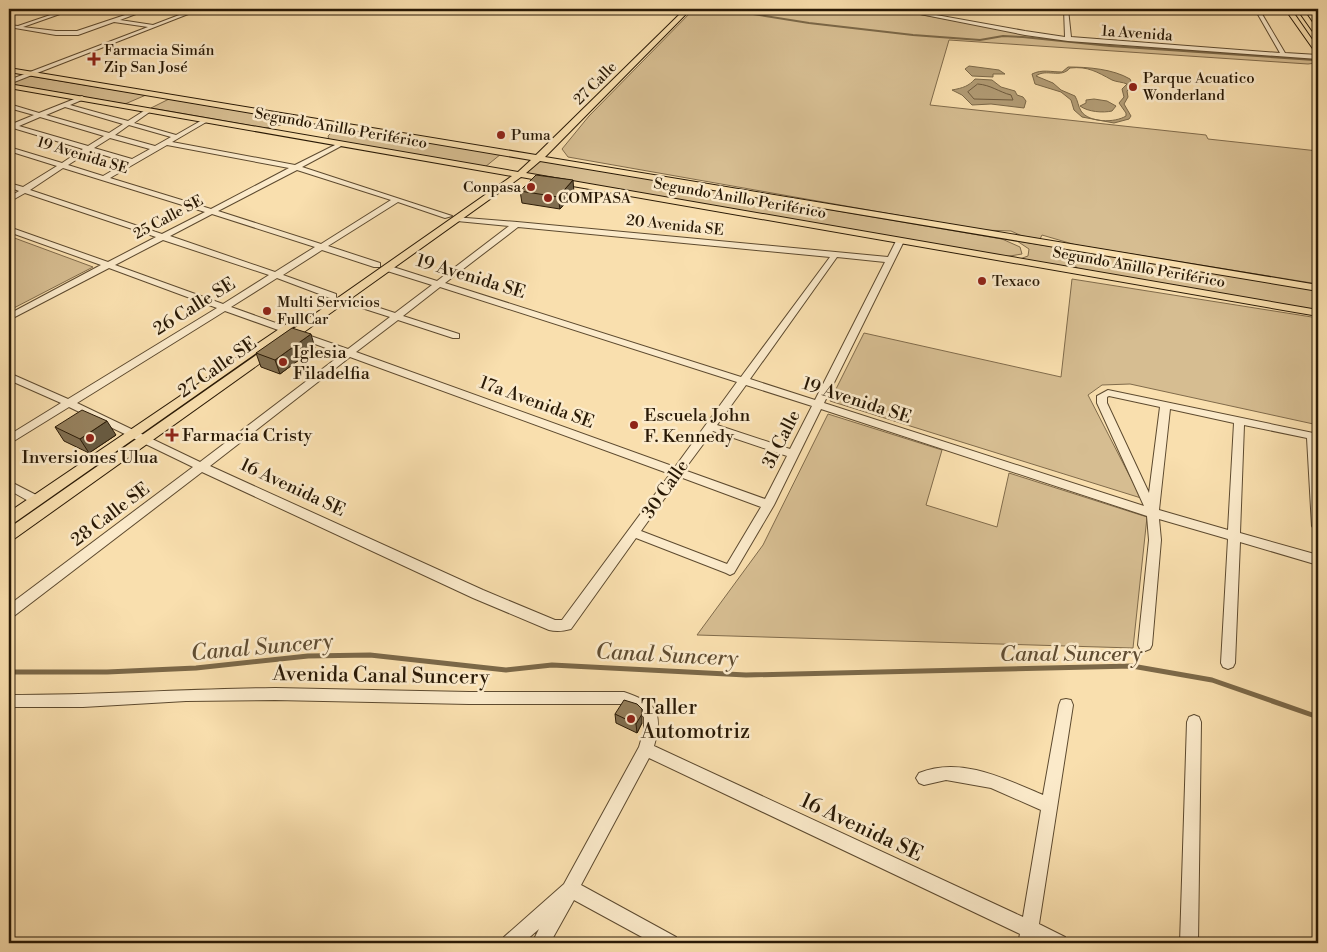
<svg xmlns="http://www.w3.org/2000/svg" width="1327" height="952" font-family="'Libre Bodoni',serif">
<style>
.green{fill:#d6bd91;stroke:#806b4b}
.water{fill:#b29c75;stroke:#7b6848;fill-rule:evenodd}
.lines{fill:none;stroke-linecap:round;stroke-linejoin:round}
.shore{stroke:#6e5a3d;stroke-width:1}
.stream-far1{stroke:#7b6848;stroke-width:2}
.stream{stroke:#7b6848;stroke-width:5}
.minor-casing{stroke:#5d4a2f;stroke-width:2}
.major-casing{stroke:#291905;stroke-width:2}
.minor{fill:#fbeaca;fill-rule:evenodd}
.major{fill:#f9dfae;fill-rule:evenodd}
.wall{fill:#806e50;stroke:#291905}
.shaded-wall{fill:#685a41;stroke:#291905}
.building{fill:#95805d;stroke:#291905}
.poi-dot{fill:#8f2418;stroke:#fbeaca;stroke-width:2}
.labels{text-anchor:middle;stroke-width:5;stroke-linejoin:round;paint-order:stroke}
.far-street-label{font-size:15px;fill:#291905;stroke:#fbeaca}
.far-poi-label{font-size:15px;fill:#291905;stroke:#fbeaca;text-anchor:start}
.street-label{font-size:18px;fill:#291905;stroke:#fbeaca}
.poi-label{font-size:18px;fill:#291905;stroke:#fbeaca;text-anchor:start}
.near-street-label{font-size:21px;fill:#291905;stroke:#fbeaca}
.near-poi-label{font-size:21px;fill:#291905;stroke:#fbeaca;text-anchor:start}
.near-water-label{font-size:22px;font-style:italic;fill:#604d32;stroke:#fbeaca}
</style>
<rect width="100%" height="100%" fill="#f9dfae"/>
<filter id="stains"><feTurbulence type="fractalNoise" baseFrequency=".004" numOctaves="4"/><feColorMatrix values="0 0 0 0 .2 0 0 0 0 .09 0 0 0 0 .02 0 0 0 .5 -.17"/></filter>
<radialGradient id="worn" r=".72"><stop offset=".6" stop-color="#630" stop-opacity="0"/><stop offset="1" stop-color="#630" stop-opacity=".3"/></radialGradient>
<path class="green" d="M694 9H891L1058 40 1116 46 1318 58 1316 63 1308 64 949 40 930 105 1206 135 1208 139 1318 151V284L1076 245 1042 235 1040 239 1022 236 1011 231 982 230 568 157 562 149 589 116Z
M30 76 146 95 125 104 9 84Z
M169 99 283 118 285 121 281 125 265 128 151 108Z
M348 129 501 154 485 167 329 140 328 136 333 131Z
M539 160 1002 239 1020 247 1022 254 1004 257 521 175Z
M9 236 93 267 10 310Z
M1017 241 1079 251 1068 255 1067 263 1078 271 1017 260 1028 256 1029 249Z
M1091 252 1318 289V312L1090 273 1078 269 1073 263V257Z
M1072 279 1318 318V425L1130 384 1102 385 1088 395 1141 498 830 401 864 333 1061 377Z
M828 414 942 450 926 505 997 527 1009 473 1147 517 1133 648 697 635 763 545Z"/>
<path class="water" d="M969 66 999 70 1005 74H993V77L972 76 965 69Z
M1068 67C1088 67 1113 69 1130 79L1133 86 1127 91 1128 97 1124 104 1131 116 1129 119 1114 123 1082 117 1074 110 1071 100 1061 92 1035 84 1032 74C1042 69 1051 72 1062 72ZM1070 68C1088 66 1097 72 1112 80 1116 82 1123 82 1127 84L1122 89 1124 97 1119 103 1126 113V116C1115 123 1089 123 1081 111 1078 106 1078 101 1075 96L1061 90 1053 83 1036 76C1046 68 1061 79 1070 68Z
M975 79 992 80 1001 87 1015 91 1017 95 1023 97 1026 101 1024 108 991 104 972 105 962 95 952 90C963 88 969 86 975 79Z
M1094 99 1107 101 1116 106 1112 111C1103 113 1088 112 1080 106L1086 103V100Z"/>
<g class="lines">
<path class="shore" d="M978 84C991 85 999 92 1011 95L1013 100 974 99 968 92Z"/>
<path class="stream-far1" d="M722 9 809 23 913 35 980 40 1003 36 1023 37 1110 46 1314 60"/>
<path class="stream" d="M9 672H107L196 668 308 656 370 655 506 670 552 665 746 675 1132 666 1212 680 1318 717"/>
<defs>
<path id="minor" d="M68 9H74L23 27 56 31H77L143 9H149L120 20 153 25 195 9H201L9 84V80L148 27 114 22 78 35H56L9 27V25L18 26Z
M895 9H903L1025 31 1065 37 1064 9H1068L1071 37 1280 53 1256 11 1232 9H1259L1285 53 1318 55V59L1068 41 1025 35Z
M82 96 85 98 84 99 70 105 128 121 147 109H151V111L134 123 176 135 204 119H208V121L172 142 295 165 339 143H343V145L302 167 452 216 445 218 398 202 328 246 380 263V267H374L322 250 283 275 336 294V298H330L277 278 231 307 287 327V331H281L225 311 77 403 200 462 342 354 296 337V333H302L348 349 390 317 340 301V297H346L395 313 432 285 384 270V266H390L437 281 509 226 457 221H454V217L517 222 888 257 896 241 900 239 904 241 824 403 1144 506 1097 403V396L1108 390 1318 434V530L1314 529 1312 526 1307 438 1244 425 1240 533 1318 555V565L1240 542 1235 663 1233 667 1228 669 1223 667 1221 663 1228 539 1159 519 1161 540 1152 645 1150 649 1145 651 1140 649 1138 645 1149 540 1147 516 821 409 774 505 734 573 730 575 726 573 636 538 571 629C564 631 556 632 549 630L473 598 202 472 14 616 9 617V605L193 467 69 407 9 444V435L61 403 9 380V373L68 399 217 308 109 268 9 320V314L101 265 9 232V227L108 262 156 237 25 193 9 202V197L19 191 9 187V183L23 187 57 166 9 151V147L62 163 83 149 13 128 9 129V123L12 124 34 115 9 108V104L39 113ZM65 107 123 124 109 133 46 115ZM40 117 104 136 88 146 19 126ZM129 125 171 137 155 146 115 135ZM110 138 150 149 132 159 94 148ZM167 145 289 168 211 209 110 178ZM90 151 127 162 103 176 68 165ZM63 168 205 212 162 234 30 190ZM297 170 391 200 321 244 218 211ZM212 214 315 247 275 272 170 236ZM518 227 830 257 741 377 445 283ZM163 240 269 275 223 304 115 265ZM837 257 885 262 815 400 750 379ZM440 287 737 382 675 467 356 352 398 320 453 338H459V334L403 316ZM350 357 670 474 562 620H555L483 590 210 466ZM746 385 812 406 790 449 717 425ZM1109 396 1160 407 1149 493 1107 403V397ZM1170 409 1234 423 1228 530 1159 510ZM713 431 787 456 765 499 684 470ZM680 477 761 507 727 564 641 531Z
M9 481 40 497 42 500 40 503H32L9 490Z
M275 688 469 692H624C656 703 664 711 654 746L1023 917 1041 810 991 788 946 780 924 785 919 783 916 778 919 773C961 756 1005 779 1043 795L1059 705 1061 700 1066 699 1071 700 1073 705 1039 924 1065 937 1068 943H1040L1036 941V943H1018L1020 934 649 758 581 885 676 937 679 943H653L574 900 550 943H532L539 929 523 943H501L504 937 564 884 639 747 644 730V717L638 711 624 704H469L275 700 186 701 83 707H9V695C98 695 186 689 275 688Z
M1194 715 1199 717 1201 722 1198 943H1180L1187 722 1189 717Z"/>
<path id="major" d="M685 9H691L545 157 1318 285V291L540 161 526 173 1318 310V316L521 177 14 539 9 540V528L512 176 9 88V84L518 172 531 160 9 72V68L536 155Z
M1285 9H1291L1318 48V54L1316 53Z
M1297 9H1303L1318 31V37L1316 36Z
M288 323 292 324 294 326 292 328 14 523 9 524V512Z"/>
</defs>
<use href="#minor" class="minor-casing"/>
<use href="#major" class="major-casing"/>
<use href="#minor" class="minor"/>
<use href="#major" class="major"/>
</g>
<path class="wall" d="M520 191 574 193 560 209 522 203Z
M315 348 280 374 261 367 256 353Z
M55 427 116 435 89 453 64 441Z
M615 714 642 723 637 733 616 723Z"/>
<path class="shaded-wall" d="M573 180 574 193 560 209 558 197Z
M311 334 315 348 280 374 275 360Z
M107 421 116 435 89 453 80 439Z
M642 709V723L637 733 636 724Z"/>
<path class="building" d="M536 175 573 180 558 197 520 191Z
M292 328 311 334 275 360 256 353Z
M82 410 107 421 80 439 55 427Z
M624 700 637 704 642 709V714L636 724 615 714Z"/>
<g class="poi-dot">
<path d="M91.5 51.5h5v5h5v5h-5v5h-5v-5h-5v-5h5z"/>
<circle cx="1133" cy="87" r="5"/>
<circle cx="501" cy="135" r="5"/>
<circle cx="531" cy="187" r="5"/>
<circle cx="548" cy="198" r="5"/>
<circle cx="982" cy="281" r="5"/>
<circle cx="267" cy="311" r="5"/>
<circle cx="283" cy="362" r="5"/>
<circle cx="634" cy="425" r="5"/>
<path d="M169.5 427.5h5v5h5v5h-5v5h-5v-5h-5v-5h5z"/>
<circle cx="90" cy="438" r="5"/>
<circle cx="631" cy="719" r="5"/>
</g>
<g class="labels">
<g class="far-street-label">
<text transform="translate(1137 33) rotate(4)" y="5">1a Avenida</text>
<text transform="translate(595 83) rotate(-45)" y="5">27 Calle</text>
<text transform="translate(341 128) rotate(10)" y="5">Segundo Anillo Periférico</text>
<text transform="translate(83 155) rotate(17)" y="5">19 Avenida SE</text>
<text transform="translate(740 198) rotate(10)" y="5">Segundo Anillo Periférico</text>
<text transform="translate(168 217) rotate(-28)" y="5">25 Calle SE</text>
<text transform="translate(675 225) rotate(6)" y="5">20 Avenida SE</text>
<text transform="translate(1139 267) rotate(10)" y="5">Segundo Anillo Periférico</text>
</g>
<g class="far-poi-label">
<text x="104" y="55">Farmacia Simán<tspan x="104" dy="17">Zip San José</tspan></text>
<text x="1143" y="83">Parque Acuatico<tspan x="1143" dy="17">Wonderland</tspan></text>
<text x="511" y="140">Puma</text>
<text x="521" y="192" text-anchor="end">Conpasa</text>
<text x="558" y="203">COMPASA</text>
<text x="992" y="286">Texaco</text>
<text x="277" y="307">Multi Servicios<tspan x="277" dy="17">FullCar</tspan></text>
</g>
<g class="street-label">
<text transform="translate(471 276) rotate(17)" y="6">19 Avenida SE</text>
<text transform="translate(194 306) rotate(-32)" y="6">26 Calle SE</text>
<text transform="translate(217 367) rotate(-35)" y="6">27 Calle SE</text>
<text transform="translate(857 400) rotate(18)" y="6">19 Avenida SE</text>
<text transform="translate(537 402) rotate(20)" y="6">17a Avenida SE</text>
<text transform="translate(781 439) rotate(-63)" y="6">31 Calle</text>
<text transform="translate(293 487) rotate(25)" y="6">16 Avenida SE</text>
<text transform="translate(665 489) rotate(-55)" y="6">30 Calle</text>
<text transform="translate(110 514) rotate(-37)" y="6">28 Calle SE</text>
</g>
<g class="poi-label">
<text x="293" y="358">Iglesia<tspan x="293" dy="21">Filadelfia</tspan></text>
<text x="644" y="421">Escuela John<tspan x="644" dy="21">F. Kennedy</tspan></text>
<text x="182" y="441">Farmacia Cristy</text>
<text x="90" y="463" text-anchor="middle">Inversiones Ulua</text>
</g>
<g class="near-street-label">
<text transform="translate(381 675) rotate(1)" y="7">Avenida Canal Suncery</text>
<text transform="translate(862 827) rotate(25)" y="7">16 Avenida SE</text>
</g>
<g class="near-poi-label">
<text x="641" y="714">Taller<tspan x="641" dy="24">Automotriz</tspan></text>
</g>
<g class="near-water-label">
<text transform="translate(262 646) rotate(-5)" y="8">Canal Suncery</text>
<text x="1071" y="661">Canal Suncery</text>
<text transform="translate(667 654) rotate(3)" y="8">Canal Suncery</text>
</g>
</g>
<rect width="1327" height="952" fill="none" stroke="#f9dfae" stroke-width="30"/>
<rect x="10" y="10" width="1307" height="932" fill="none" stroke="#291905" stroke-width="2.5"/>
<rect x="15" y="15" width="1297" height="922" fill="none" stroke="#291905"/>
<rect width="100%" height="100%" filter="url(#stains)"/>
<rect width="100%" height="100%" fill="url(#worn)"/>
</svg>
